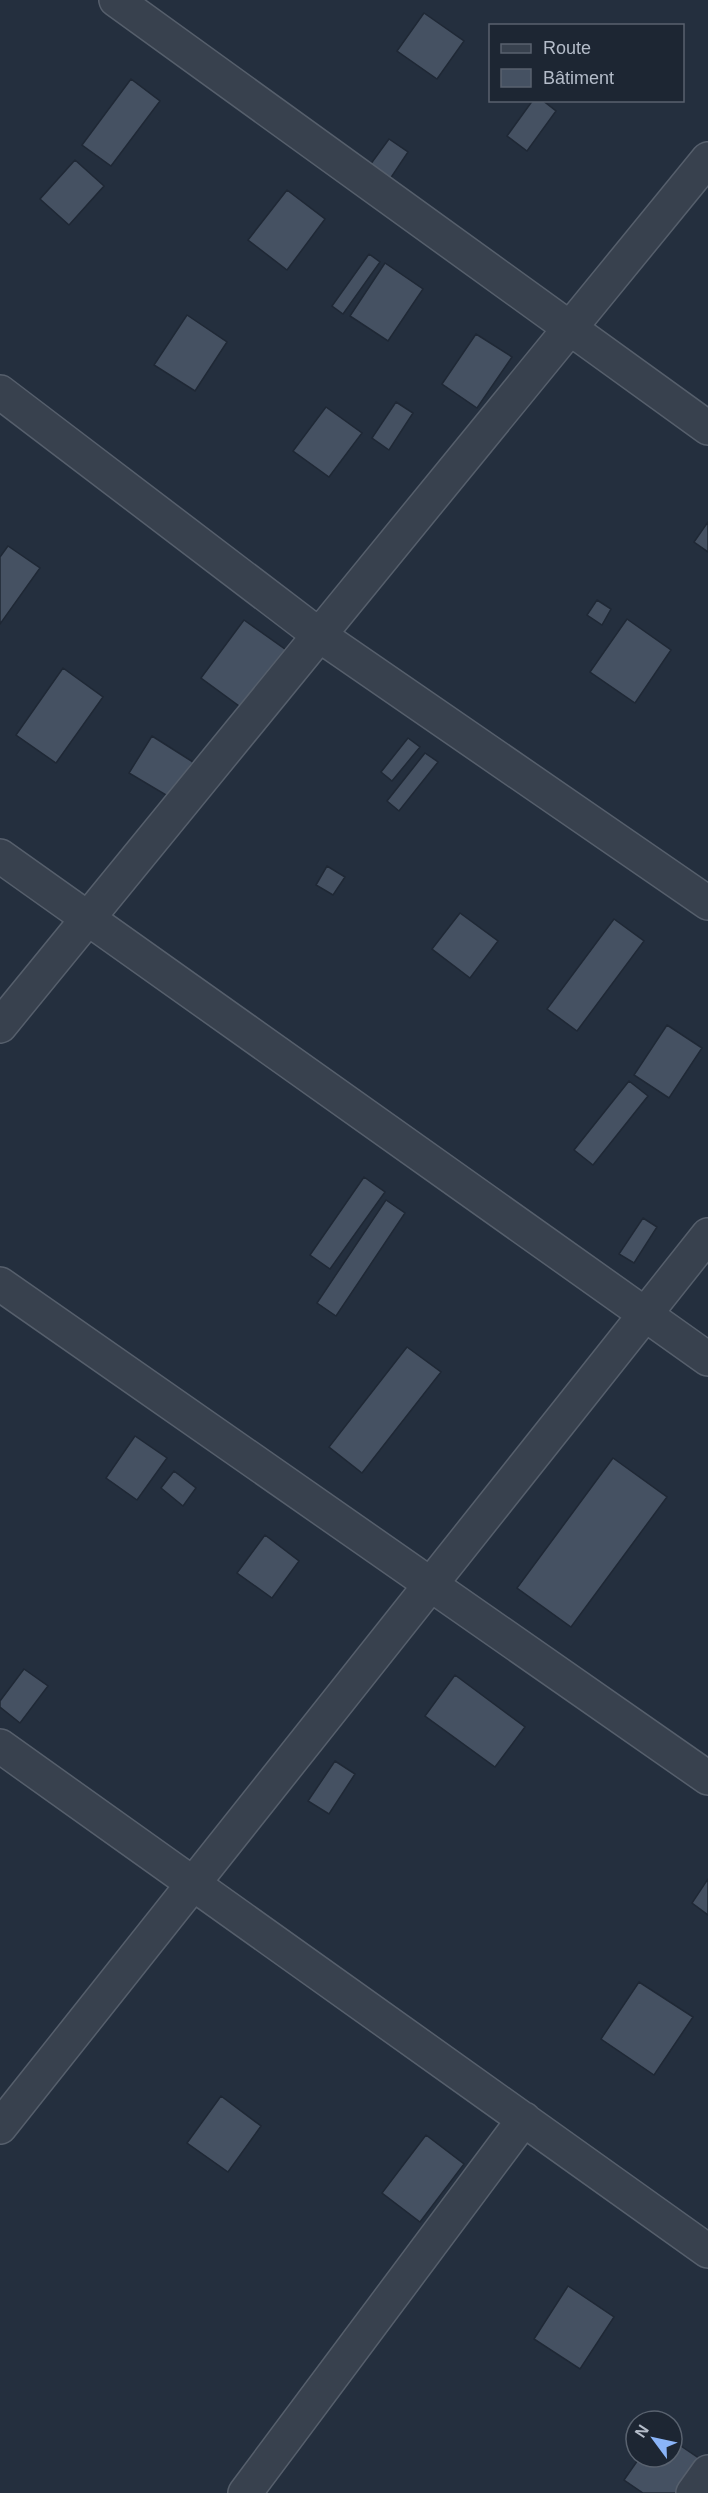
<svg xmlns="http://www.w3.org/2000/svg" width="708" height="2493" font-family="Helvetica,sans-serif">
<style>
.building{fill:#455162;stroke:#1f2835;stroke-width:1.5}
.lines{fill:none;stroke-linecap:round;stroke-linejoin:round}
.minor-casing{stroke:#565f6c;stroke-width:36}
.minor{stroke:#38414e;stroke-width:33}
</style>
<rect width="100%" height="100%" fill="#242f3e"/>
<path class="building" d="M424 13 464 41 437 79 397 51Z
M131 79 160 101 111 166 82 145Z
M533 100H542L556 111 527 151 507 136Z
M389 139 408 152 390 179 370 165Z
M75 160 104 186 69 225 40 199Z
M287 190 325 219 287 270 248 240Z
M369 254 380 262 343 314 332 306Z
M385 263 423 289 388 341 350 316Z
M187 315 227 342 195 391 154 365Z
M476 334 512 357 477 408 442 384Z
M396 402 413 413 389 450 372 438Z
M326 407 362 433 329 477 293 451Z
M708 522V552L694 542Z
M8 546 40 568 0 624V557Z
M597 600 611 609 602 625 587 615Z
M627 619 671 650 635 703 590 672Z
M244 620 289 652 246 711 201 678Z
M63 668 103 697 56 763 16 735Z
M152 736 193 762 171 798 129 773Z
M408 738 420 747 392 781 381 772Z
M425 753 438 762 399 811 387 801Z
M327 866 345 877 333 895 316 885Z
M460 913 498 941 470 978 432 949Z
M614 919 644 941 577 1031 547 1009Z
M667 1025 702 1048 669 1098 634 1075Z
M629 1081 648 1096 593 1165 574 1150Z
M364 1177 385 1192 330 1269 310 1255Z
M386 1200 405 1213 336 1316 317 1303Z
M643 1218 657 1227 634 1263 619 1254Z
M407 1347 441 1372 362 1473 329 1447Z
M135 1436 167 1458 137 1500 106 1478Z
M613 1458 667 1497 571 1627 517 1588Z
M174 1471 196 1488 183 1506 161 1488Z
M265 1535 299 1561 272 1598 237 1573Z
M24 1669 48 1686 20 1723 0 1707V1701Z
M455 1675 525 1727 495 1767 425 1716Z
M335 1761 355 1774 329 1814 308 1801Z
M708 1879V1915L692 1903Z
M639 1982 693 2017 654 2075 601 2039Z
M221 2096 261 2126 228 2172 187 2143Z
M426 2135 464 2164 420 2222 382 2193Z
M568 2286 614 2317 580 2369 534 2339Z
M672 2440 703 2461 681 2493H643L624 2480 640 2457H672Z"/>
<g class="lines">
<defs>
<path id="minor" d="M116 0 708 428
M0 392 319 635 708 903
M0 856 708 1359
M0 1026 708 159
M0 1284 708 1778
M0 1746 708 2251
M0 2127 708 1235
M245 2493 524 2119
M693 2493 708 2472"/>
</defs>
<use href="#minor" class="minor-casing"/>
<use href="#minor" class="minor"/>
</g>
<rect x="489" y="24" width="195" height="78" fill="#1d2633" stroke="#59626f" stroke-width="1.5"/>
<rect x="501" y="44" width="30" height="9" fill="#38414e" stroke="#59626f" stroke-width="1.5"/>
<text x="543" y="54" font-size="18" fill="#b4bcc9">Route</text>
<rect x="501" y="69" width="30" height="18" fill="#455162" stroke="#59626f" stroke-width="1.5"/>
<text x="543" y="84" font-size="18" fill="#b4bcc9">Bâtiment</text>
<g transform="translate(654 2439) rotate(303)"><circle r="28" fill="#1d2633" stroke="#59626f" stroke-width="1.5"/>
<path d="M0-4.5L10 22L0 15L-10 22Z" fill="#8ab4f8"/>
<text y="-9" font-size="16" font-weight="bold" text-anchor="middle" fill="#b4bcc9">N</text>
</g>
</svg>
